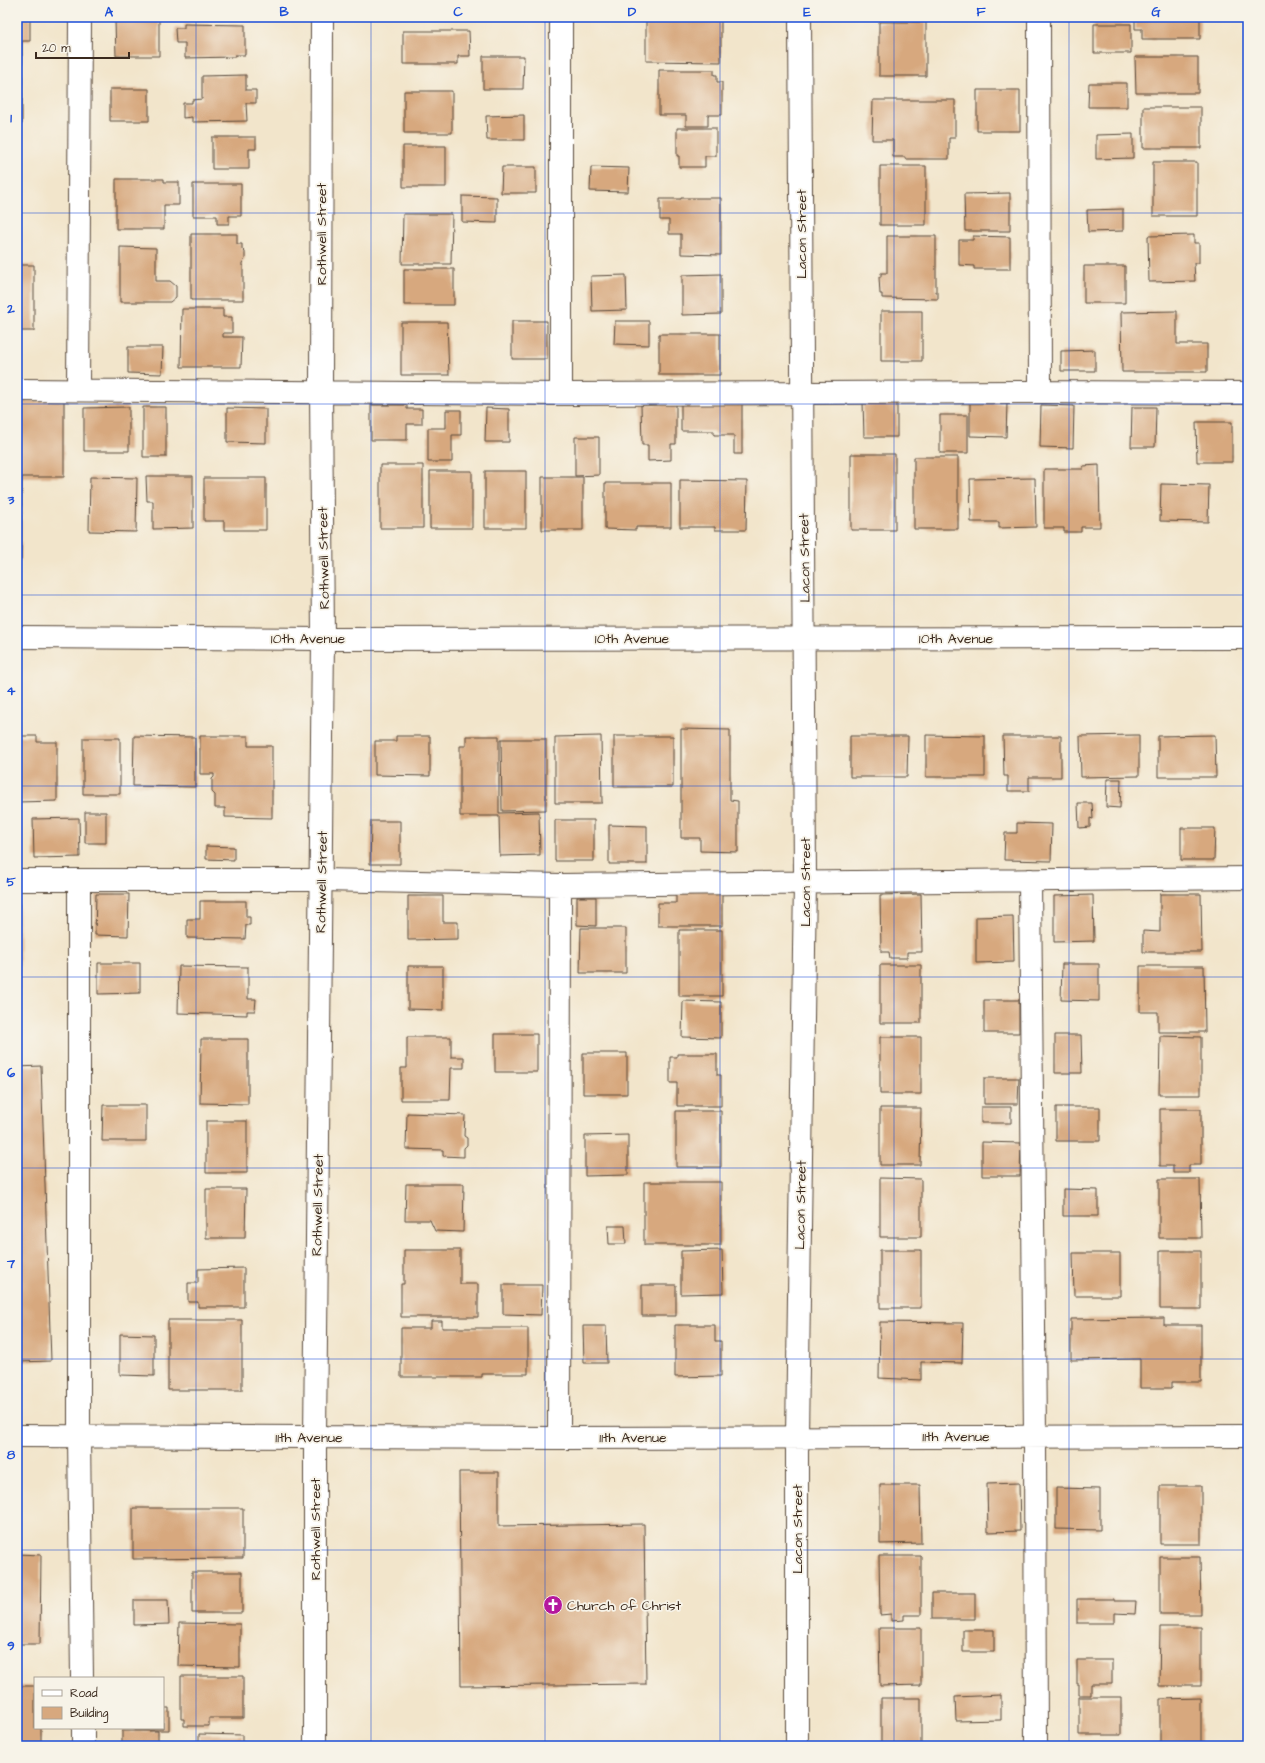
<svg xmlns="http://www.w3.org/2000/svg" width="1265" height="1763" font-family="'Architects Daughter',sans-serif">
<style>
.building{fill:#d7a87e}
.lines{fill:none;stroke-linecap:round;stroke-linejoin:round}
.minor-casing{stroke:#564638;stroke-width:24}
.minor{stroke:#fff;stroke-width:22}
.grid{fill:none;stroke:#1d4ed8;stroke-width:1;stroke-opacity:0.55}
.labels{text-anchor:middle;stroke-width:3.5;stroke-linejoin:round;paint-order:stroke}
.street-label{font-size:14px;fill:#3b2a1e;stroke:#f7f3e8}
.poi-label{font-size:14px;fill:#3b2a1e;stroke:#f7f3e8;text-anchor:start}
.neatline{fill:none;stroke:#1d4ed8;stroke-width:1.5}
.grid-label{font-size:13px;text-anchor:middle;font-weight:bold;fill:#1d4ed8}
</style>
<rect width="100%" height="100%" fill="#f7f3e8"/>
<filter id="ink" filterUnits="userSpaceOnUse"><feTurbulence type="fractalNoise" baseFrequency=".025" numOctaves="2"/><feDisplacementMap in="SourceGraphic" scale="8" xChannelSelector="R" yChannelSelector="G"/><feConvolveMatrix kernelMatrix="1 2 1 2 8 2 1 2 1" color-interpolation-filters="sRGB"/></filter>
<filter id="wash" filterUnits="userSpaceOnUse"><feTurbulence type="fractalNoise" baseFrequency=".012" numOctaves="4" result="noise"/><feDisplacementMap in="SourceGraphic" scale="16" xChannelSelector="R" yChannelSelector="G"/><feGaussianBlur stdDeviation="0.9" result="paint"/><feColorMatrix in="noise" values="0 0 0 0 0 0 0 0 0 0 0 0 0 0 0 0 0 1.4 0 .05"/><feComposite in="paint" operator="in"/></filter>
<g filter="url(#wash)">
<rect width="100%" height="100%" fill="#f2e5cb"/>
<g id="blocks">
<path class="building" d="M17 17H30V41H22V124H17Z
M1135 17H1200V39H1142V29H1135Z
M159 19V56H116L115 20Z
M646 20H721V62L646 61Z
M879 22H926V76H879Z
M184 24 245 25V55H235V57L185 58V43H176L175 28H184Z
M1094 24H1131V53H1094Z
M403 31H469L470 56H458V64H403Z
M483 56H524L523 89H483Z
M1135 57H1198V93H1136Z
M659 70H714V75H717V82H722V115H708V126H686V115H659Z
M246 75V90H256V103H246L247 121 192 122V117L183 118V103H192V100L202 99V76Z
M1089 83H1127V107H1088Z
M110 89H149V121H110Z
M977 90H1020V131H977Z
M404 91H452V133H404Z
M873 100H955V138H949V159H905V157H893V140H872Z
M1143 107H1201V148H1143Z
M524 115V140H487L486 116Z
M677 128H716V156H705V167H679V156H677Z
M1133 134V158L1096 159V135Z
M212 137H256V149H249V169H212Z
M403 146H446V187H403Z
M1153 162H1197V216H1153Z
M880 166H926V225H880Z
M502 167H536V193H501Z
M591 167 629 168 628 192 590 191Z
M116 179H164V182H179V205H164V229H116Z
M193 184H241V216H229V224H217V216H193Z
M1010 193V231H965L964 194Z
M462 196 497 197V223L462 222Z
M681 198H721V255L681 254V234H669V220H660V199H681Z
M1123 209V231L1088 232 1087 210Z
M403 214H452L451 264H402Z
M191 234H237V244H242V249L245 252V259L242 263V266H243V300H191Z
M1194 235V243H1199V263H1194L1195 281 1149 282 1148 236Z
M887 236H936V292H938V299L882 298V294H880L879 277H881V273H887Z
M973 236 1010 237V269H974V266L959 265V240H973Z
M120 247 156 248V281H170L176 286V297L170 302H120Z
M17 265H34V331H17Z
M1084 266H1125V303H1084Z
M404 269H454V305H404Z
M721 274V314L682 315V275Z
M626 275 627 310 592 311 591 276Z
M182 309H223V317H232V333H223V337H242L241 367H181Z
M881 311H922V361H881Z
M1177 311V344H1207V372H1122L1121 312Z
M512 321H547V359H512Z
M615 321H649V345L614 344Z
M401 322H447L449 375H401Z
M659 334H720V375H659Z
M128 347H163L162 374 128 373Z
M1095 350V371H1061V351Z
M17 401H64V477H22L21 560H17Z
M897 401V437H864L863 402Z
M970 402 1007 403 1006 437 970 436Z
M676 404V444H671V460L648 461V445H642L641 405Z
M681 404H742V454H734V435H714V431H681Z
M371 405H407V409H422V424H407V440H371Z
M1041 405 1074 406 1073 448 1040 447Z
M129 407V451H84V408Z
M143 407H166V457H143Z
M1132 407H1156L1155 447H1131Z
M227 408 266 409V443L227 442Z
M486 408 509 409V442H485Z
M446 410H461V435H452V462H428V428H446Z
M940 415H968V453H940Z
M1196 422H1232V462H1197Z
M575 437H599V475L575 476Z
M851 454H895V530H851Z
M914 457H958V529H914Z
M380 465H423V528H380Z
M1099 465 1100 527H1081V532H1064V528H1044V469H1083V466Z
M430 471H472V528H430Z
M485 471H526V528H485Z
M146 476H193V528L153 529V501H147Z
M90 477 137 478 136 532 89 531Z
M542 477H583V530H542Z
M204 478H266V530H224V521H204Z
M1035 478 1036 527 999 528V522H971L970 479Z
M680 480 747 481 746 530H715V527H680Z
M605 483H671V527H636V530L605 529Z
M1161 484 1209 485 1208 522 1160 521Z
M681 729 730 730V800L738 801V852L700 851V838H681Z
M926 735 985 736V777H926Z
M1136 735H1139V776L1081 777 1080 736Z
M1215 735 1216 777H1158V736Z
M17 736H37V742H57V801L17 802Z
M134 736 195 737V787L133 786Z
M200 736H248V746H272V818L225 817V808H215V795L212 792V779L214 777V774H200Z
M396 736H430V776L375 775V741H396Z
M466 736H499V813L539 812 540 855 500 856 499 816H460V746H466Z
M601 736 602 803H555V737Z
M614 736H673V787H614Z
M850 736H908L907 777H850Z
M1003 736H1061V777H1029V791H1008V776H1004Z
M83 738H120V794H83Z
M501 739H546V810L502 811Z
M1107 779H1121L1120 808 1106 807Z
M1078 803H1092L1093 819 1090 818V827L1079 828Z
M85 812H106V843H85Z
M79 818 80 857 34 858 33 819Z
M555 820H594V861H555Z
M371 821H400V864H370Z
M1017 823 1052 824 1051 861 1004 860 1005 833H1017Z
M609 825 647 826V864H609Z
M1181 828H1215L1214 860H1181Z
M206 846 234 847V860L206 859Z
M17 887H19L20 1030H17Z
M676 890H722V926H658V903H676Z
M96 894H129L128 936 95 935Z
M921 894 922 952H907V958H890L889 952H881L880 895Z
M1160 894H1201L1202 952H1143V931L1160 932Z
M1093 895 1094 941 1054 942V896Z
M408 896H443V922H458V939L408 940Z
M577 897H596V926L577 925Z
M200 901H246V917H250V925H246L245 939 187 938V919H200Z
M1013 916 1014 962 976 963V917Z
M581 928H626V973H580Z
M679 930H722V996H679Z
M98 963H140V993L98 994Z
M1062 964H1099V1001L1061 1000Z
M880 965H921V1023H880Z
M179 966 248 967V999H256L255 1011H247V1015L178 1013Z
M408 966H443V1010L408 1009Z
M1140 966H1204L1205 1032H1158V1012H1140Z
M984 1000H1019V1033H984Z
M683 1001 721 1002V1038L682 1037Z
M495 1034H537V1072H495Z
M1055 1035H1081L1082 1073H1055Z
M1160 1036 1201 1037V1095H1159Z
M407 1037H451V1057H464V1068H451L450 1100H401V1068H407Z
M880 1037H921V1094H880Z
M201 1039H248V1104L200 1103Z
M583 1053H627V1094H583Z
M677 1054H717V1075H721V1106H677V1083H670V1057H677Z
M41 1066 51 1361 17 1362V1067Z
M984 1078H1019L1018 1104H984Z
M103 1105H146V1141H102Z
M981 1107H1011V1123H981Z
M1056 1107H1100V1141H1056Z
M880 1108H921L920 1165H880Z
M1160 1109H1201V1165H1189V1173H1173V1166H1160Z
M676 1111H721V1167H676Z
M407 1113 465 1115 464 1136 467 1138V1145L464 1148V1157L443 1156V1150L406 1149Z
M206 1121H247V1173H206Z
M628 1135V1175L585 1176V1136Z
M982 1142 1021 1143 1020 1176H982Z
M880 1178 921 1179V1237H880Z
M1159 1179H1200L1201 1238H1159Z
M644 1182H721V1245H644Z
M406 1184H464L463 1232 435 1231 430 1220H405Z
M206 1189H246L245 1238H206Z
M1063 1189 1098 1190V1216H1063Z
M608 1226H625L626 1244H609Z
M404 1250H460V1284H478V1317H401V1284H404Z
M722 1250 723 1293 681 1294V1251Z
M880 1250H921V1308H880Z
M1160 1251H1201V1309H1160Z
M1073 1253H1120V1296H1074Z
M244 1268V1307H198V1302H188V1283H198V1269Z
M503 1285H542L541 1315 503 1314Z
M642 1285H676V1316H642Z
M1164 1318V1325H1201V1382H1172V1388H1140V1359L1071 1360V1319Z
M168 1320H242V1390H168Z
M431 1321H442V1328H528V1374H482V1377H401V1328H431Z
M880 1322 963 1323 962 1363 921 1362V1380L879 1378Z
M675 1325H715V1341H721V1376L675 1377Z
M583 1326H606L607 1363H584Z
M120 1334 154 1335V1376L120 1375Z
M459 1472H499V1526L644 1524 646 1684 461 1686Z
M1019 1483 1020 1531 988 1532 987 1484Z
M880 1485H920L921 1543 880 1544Z
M1160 1486H1201V1544H1160Z
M1056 1488 1100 1489V1530L1056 1529Z
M133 1508H243V1558L133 1559Z
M17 1554 41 1555 40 1644H17Z
M879 1556H921V1615H904V1620L891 1621V1614L880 1615Z
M1160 1557H1200L1201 1614H1160Z
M192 1572H242V1613H192Z
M932 1593H975V1619H932Z
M1077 1599H1114V1601H1136L1135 1614 1114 1613V1623H1077Z
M134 1600H168L169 1624 134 1625Z
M179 1623 240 1624V1667L178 1666Z
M1160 1627H1201V1686H1159Z
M879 1628H921V1685L880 1686Z
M963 1630H994V1652H963Z
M1077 1660H1112V1684H1091V1695H1079V1684H1077Z
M181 1676H243V1718H209V1726H184V1719H181Z
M17 1686H35V1728H41V1746H17Z
M1001 1695V1720L956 1721 955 1697Z
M1079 1697H1121V1735H1079Z
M881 1698H921V1746H881Z
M1201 1698V1746H1160V1699Z
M163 1708H169V1730H135V1728H163Z
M122 1731H158V1745H167V1746H122Z
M199 1734 243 1735V1746H199Z"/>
</g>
</g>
<g filter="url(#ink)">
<use href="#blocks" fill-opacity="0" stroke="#564638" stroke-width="1"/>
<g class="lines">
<defs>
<path id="minor" d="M561 17V394
M1039 17 1040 392
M17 390 561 394 1040 392 1248 393
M78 390 80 17
M17 637 323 639 1248 638
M17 880H321L560 885 1248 878
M79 880V1436L82 1678
M1030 880 1035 1436 1036 1746
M17 1436 559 1438 1248 1436
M559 1438 560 885
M83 1728V1746
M315 1746V1436L323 639 321 391 322 17
M797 1746V1436L805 881 800 17"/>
</defs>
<use href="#minor" class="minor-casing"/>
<use href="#minor" class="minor"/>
</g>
</g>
<path class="grid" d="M196 17V1746M371 17V1746M545 17V1746M720 17V1746M894 17V1746M1069 17V1746M17 213H1248M17 404H1248M17 595H1248M17 786H1248M17 977H1248M17 1168H1248M17 1359H1248M17 1550H1248"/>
<defs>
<symbol id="church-disc" viewBox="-11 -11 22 22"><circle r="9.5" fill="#b5179e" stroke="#f7f3e8"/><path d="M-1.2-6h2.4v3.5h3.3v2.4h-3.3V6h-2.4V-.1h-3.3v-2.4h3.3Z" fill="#fff"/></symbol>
</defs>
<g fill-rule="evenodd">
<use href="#church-disc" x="542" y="1594" width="22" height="22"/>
</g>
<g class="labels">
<g class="street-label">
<text transform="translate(321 234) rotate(-90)" y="5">Rothwell Street</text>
<text transform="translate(801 234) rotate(-90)" y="5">Lacon Street</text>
<text transform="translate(323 558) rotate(-91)" y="5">Rothwell Street</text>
<text transform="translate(804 558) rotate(-91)" y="5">Lacon Street</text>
<text x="308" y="643">10th Avenue</text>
<text x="632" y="643">10th Avenue</text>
<text x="956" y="643">10th Avenue</text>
<text transform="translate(321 882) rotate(-89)" y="5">Rothwell Street</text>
<text transform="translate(805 882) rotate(-90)" y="5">Lacon Street</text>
<text transform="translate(317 1205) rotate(-89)" y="5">Rothwell Street</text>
<text transform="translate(800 1205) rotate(-89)" y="5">Lacon Street</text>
<text x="956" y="1441">11th Avenue</text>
<text x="309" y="1442">11th Avenue</text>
<text x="633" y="1442">11th Avenue</text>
<text transform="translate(315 1529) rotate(-90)" y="5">Rothwell Street</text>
<text transform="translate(797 1529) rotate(-90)" y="5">Lacon Street</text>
</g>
<g class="poi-label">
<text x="567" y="1610">Church of Christ</text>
</g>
</g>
<rect width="1265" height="1763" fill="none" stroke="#f7f3e8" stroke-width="44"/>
<rect x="34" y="1677" width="130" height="52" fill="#f7f3e8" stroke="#aca397"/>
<rect x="42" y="1690" width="20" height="6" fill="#ffffff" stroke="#aca397"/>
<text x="70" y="1697" font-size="12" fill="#3b2a1e">Road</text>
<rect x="42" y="1707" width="20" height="12" fill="#d7a87e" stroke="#aca397"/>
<text x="70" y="1717" font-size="12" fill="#3b2a1e">Building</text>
<path d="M36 52v6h93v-6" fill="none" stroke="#3b2a1e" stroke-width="2"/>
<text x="42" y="52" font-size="12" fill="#3b2a1e" stroke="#f7f3e8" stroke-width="3" paint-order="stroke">20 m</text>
<rect x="22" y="22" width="1221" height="1719" class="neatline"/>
<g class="grid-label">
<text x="109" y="16">A</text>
<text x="284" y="16">B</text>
<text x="458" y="16">C</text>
<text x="632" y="16">D</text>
<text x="807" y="16">E</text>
<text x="981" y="16">F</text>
<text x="1156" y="16">G</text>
<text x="11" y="122">1</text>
<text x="11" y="313">2</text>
<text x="11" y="504">3</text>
<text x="11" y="695">4</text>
<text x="11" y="886">5</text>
<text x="11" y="1077">6</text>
<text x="11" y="1268">7</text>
<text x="11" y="1459">8</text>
<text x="11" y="1650">9</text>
</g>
</svg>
